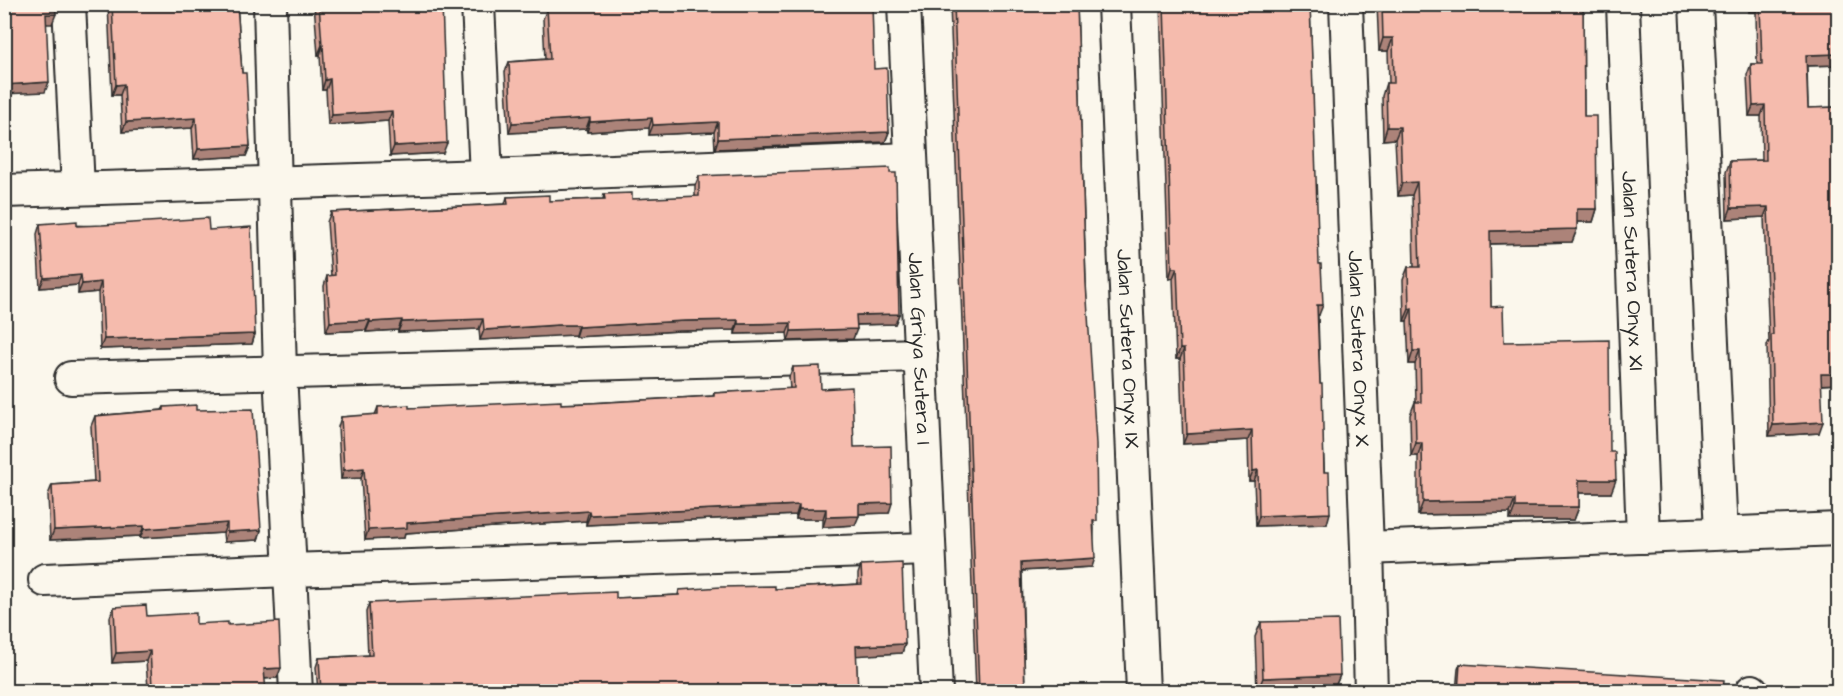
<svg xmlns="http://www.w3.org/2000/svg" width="1843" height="696" font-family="'Architects Daughter',sans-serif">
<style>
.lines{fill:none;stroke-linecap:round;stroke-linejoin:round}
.minor-casing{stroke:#2b2b2b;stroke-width:36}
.minor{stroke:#fbf7ec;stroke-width:32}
.wall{fill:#d3a195;stroke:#2b2b2b;stroke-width:1.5}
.shaded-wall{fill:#ac8379;stroke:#2b2b2b;stroke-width:1.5}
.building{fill:#f5bbad;stroke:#2b2b2b;stroke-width:1.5}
.labels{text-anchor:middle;stroke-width:4.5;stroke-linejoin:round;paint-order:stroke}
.street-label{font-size:21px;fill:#2b2b2b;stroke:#fbf7ec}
</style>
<rect width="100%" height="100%" fill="#fbf7ec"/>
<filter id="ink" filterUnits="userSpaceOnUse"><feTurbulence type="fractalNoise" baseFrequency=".0167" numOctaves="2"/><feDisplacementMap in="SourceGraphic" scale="12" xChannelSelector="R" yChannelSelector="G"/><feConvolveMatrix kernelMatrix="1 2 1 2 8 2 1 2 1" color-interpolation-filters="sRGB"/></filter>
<g filter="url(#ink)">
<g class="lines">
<defs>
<g id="minor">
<path d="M69 4 78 188"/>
<path d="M270 4 280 372 296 692"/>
<path d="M478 4 486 176"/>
<path id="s1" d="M904 4 936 692"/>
<path id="s2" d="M1114 4 1143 692"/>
<path id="s3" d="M1346 4 1367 548 1371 692"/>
<path id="s4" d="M1623 4 1643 537"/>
<path d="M1696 4 1721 533"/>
<path d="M4 191 486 176 911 159"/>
<path d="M71 378 921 355"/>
<path d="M1367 548 1838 529"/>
<path d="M45 580 289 570 929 549"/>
<path d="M1752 692V691"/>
</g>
</defs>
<use href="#minor" class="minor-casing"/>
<use href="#minor" class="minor"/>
</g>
<path class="wall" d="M108 4H237L242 73 250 146 246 156 194 159 192 128 122 132 120 95H112Z
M314 4H442L443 153 390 156 388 121 328 125 326 90H322L320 55H318Z
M950 4H1077L1094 529 1092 567 1022 571 1025 692H976Z
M1160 4H1310L1319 315H1318L1320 384 1327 524 1256 526 1254 481H1249L1248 440 1183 444 1180 359H1176L1173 278 1169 279Z
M1364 4H1583L1584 116 1597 209 1593 222H1577V229L1572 242 1490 244 1491 307 1504 342 1611 493H1579V507L1574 520H1510V513L1418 515V456H1411L1410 415 1415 402H1416L1415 364H1409L1407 321H1404L1403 280 1408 267H1414L1412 195 1398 196 1395 139 1383 140 1382 96 1386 83H1389L1388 51H1379L1377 5 1364 6Z
M1749 4H1839V65L1807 66 1808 108 1839 107V384L1821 385 1819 433 1769 436 1767 346 1769 341 1764 217 1727 219 1726 172 1730 161 1762 160 1761 116H1749L1747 75 1751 64H1757L1756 12H1749Z
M547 8 874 69 889 132 885 142 715 149 714 132 649 135V128L587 132 586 129 509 133 505 72 509 62 545 59 543 19Z
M699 176 899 314 895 324 856 325 853 339 788 341 787 333 735 334V330L680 331 575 337V335H555L480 340 479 329 398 332V330L366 332V330L326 332 324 286 327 276H331L327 222 331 212 505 204 507 197 549 201 603 199 604 194 632 199 695 197V186Z
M40 224 209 230 255 334 252 344 100 349 98 292 78 294V285L40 288 37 234Z
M793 367 821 389 854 447 889 513 859 514 855 525 823 527V519H796V515L586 525V521L405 533 404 538 365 540 361 478 341 479 338 427 341 417 375 415 378 407 409 408 590 403 713 396 714 393 790 389 789 377Z
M164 407 196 410 261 530 258 540 224 542 223 533 140 538V536L50 540 48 495 52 485 94 482 91 426 95 416 162 410Z
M861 565 905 644 902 653 856 655 858 692H318L316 667 319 658 368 655 366 612 369 603 616 598 678 595 679 590 775 589 858 584V574Z
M114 607 147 616 196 624 228 625 277 678 148 689 146 661 112 663 110 617Z
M1261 622 1340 675 1334 689 1257 692 1255 637Z
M1460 664 1723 692H1456L1458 669Z"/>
<path class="shaded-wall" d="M1364 4H1378L1377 5 1364 6Z
M1752 4H1758L1756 12H1749Z
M46 14H56L52 24H42Z
M1383 38H1393L1388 51H1379Z
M322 45H323L320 55H318Z
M1839 54V65L1803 66 1806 55Z
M330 79 326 90H322L325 80Z
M49 82 45 92 4 94V85Z
M124 84 120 95H112L116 85Z
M1765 105 1761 116H1749L1753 106Z
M392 111 388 121 328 125 332 115Z
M196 118 192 128 122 132 126 122Z
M590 118 586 129 509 133 512 123Z
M652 118 649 128 587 132 590 122Z
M718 122 714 132 649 135 653 125Z
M1387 127H1400L1395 139 1383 140Z
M889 132 885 142 715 149 718 139Z
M447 143 443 153 390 156 394 146Z
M250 146 246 156 194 159 198 149Z
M1417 182 1412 195 1398 196 1402 183Z
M1768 207 1764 217 1727 219 1731 208Z
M1577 209H1597L1593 222H1572Z
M1577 229 1572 242 1485 244 1490 231Z
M1172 268H1177L1173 278 1169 279Z
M81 275 78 285 40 288 44 278Z
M101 282 98 292 78 294 82 284Z
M1317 305H1323L1319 315H1314Z
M1412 308 1407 321H1404L1409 309Z
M899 314 895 324 852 325 856 315Z
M483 319 479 329 398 332 402 322Z
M370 320 366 330 326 332 330 322Z
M402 320 398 330 366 332 370 322Z
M738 320 735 330 680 331 575 337 578 327 684 321Z
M791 323 787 333 735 334 738 324Z
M558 325H578L575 335 480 340 484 330Z
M857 329 853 339 788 341 791 331Z
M255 334 252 344 100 349 104 339Z
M1180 349H1184L1180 359H1176Z
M1413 351H1420L1415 364H1409Z
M1821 374H1839V384L1817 385Z
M1823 422 1819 433 1769 436 1773 425Z
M1252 430 1248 440 1183 444 1187 434Z
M1416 443H1422L1418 456H1411Z
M364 468 361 478 341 479 344 470Z
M1258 470 1254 481H1249L1253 471Z
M1579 480H1616L1611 493H1574Z
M1515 500 1510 513 1418 515 1423 502Z
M892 503 889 513 855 514 859 504Z
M799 505 796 515 586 525 590 515Z
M1515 507H1579L1574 520H1510Z
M799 509H826L823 519H796Z
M589 511 586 521 405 533 404 538 365 540 368 530 407 523Z
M1330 513 1327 524 1256 526 1259 516Z
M859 516 855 525 823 527 826 517Z
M227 523 223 533 140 538 144 529Z
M144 526 140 536 50 540 54 530Z
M261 530 258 540 224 542 227 532Z
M1095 558 1092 567 1019 571 1021 563Z
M905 644 902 653 852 656 856 646Z
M150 651 146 661 112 663 116 653Z
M281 668 277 678 261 679 264 669Z
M1340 675 1334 689 1257 692 1263 678Z"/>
<path class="building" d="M4 4H55L56 14H46L49 82 4 85Z
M112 4H237L242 73H246L250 146 198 149 196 118 126 122 124 84 116 85Z
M319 4H442L447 143 394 146 392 111 332 115 330 79 325 80 323 45H322Z
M606 4H872L874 69 887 68 889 132 718 139V122L653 125 652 118 590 122V118L512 123 509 62 550 59 547 8Z
M954 4H1077L1086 283 1096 444 1097 521H1093L1095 558 1021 563 1025 692H979Z
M1164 4H1310L1319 264H1321L1323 305H1317L1320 384H1322L1324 472H1329L1330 513 1259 516 1258 470 1253 471 1252 430 1187 434 1184 349H1180L1177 268H1172Z
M1382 4H1583L1584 116H1596L1597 209H1577V229L1490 231 1491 307 1503 306 1504 342 1609 340 1610 452H1615L1616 480H1579V507H1515V500L1423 502 1422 443H1416L1415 402H1421L1420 351H1413L1412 308 1409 309 1408 267H1420L1417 182 1402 183 1400 127H1387L1386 83H1394L1393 38H1383Z
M1760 4H1839V54L1806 55 1808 108 1839 107V374H1821L1823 422 1773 425 1771 335H1773L1768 207 1731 208 1730 161 1766 160 1765 105 1753 106 1751 64H1762Z
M890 168V173H896L899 314 856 315 857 329 791 331V323L738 324V320L684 321 578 327V325H558L484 330 483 319 402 322V320L370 322V320L330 322 327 276 335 275 331 212 508 204 507 197 549 195V201L605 199 604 194 632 193V199L699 196V176Z
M208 218 209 230 251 227 255 334 104 339 101 282 82 284 81 275 44 278 40 224 77 221V226L102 225Z
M820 366 821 389 852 387 854 447 891 446 892 503 859 504V516L826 517V509H799V505L590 515 589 511 407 523V528L368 530 364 468 344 470 341 417 378 414V407L409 405V408L561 401V404L590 403 714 396V393L794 388 793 367Z
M196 405V410L253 409 261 530 227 532V523L144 529V526L54 530 52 485 98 482 95 416 164 410V407Z
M902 563 905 644 856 646 858 692H321L319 658 372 655 369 603 616 592V598L679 595V590L721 587 775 586V589L862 584 861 565Z
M146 605 147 616 196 613V624L228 622V625L279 622 281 668 264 669 266 692H145L152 686 150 651 116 653 114 607Z
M1338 620 1340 675 1263 678 1261 622Z
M1460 664 1724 680 1723 692H1458Z"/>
</g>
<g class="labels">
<g class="street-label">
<text dy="7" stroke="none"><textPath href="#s4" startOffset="267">Jalan Sutera Onyx XI</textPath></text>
<text dy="7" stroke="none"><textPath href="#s1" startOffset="345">Jalan Griya Sutera I</textPath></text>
<text dy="7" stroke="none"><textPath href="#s2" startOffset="345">Jalan Sutera Onyx IX</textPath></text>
<text dy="7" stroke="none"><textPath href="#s3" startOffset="345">Jalan Sutera Onyx X</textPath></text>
</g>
</g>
<rect width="1843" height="696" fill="none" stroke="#fbf7ec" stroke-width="24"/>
<rect x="12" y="12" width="1819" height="672" fill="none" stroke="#2b2b2b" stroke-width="2" filter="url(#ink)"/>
</svg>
